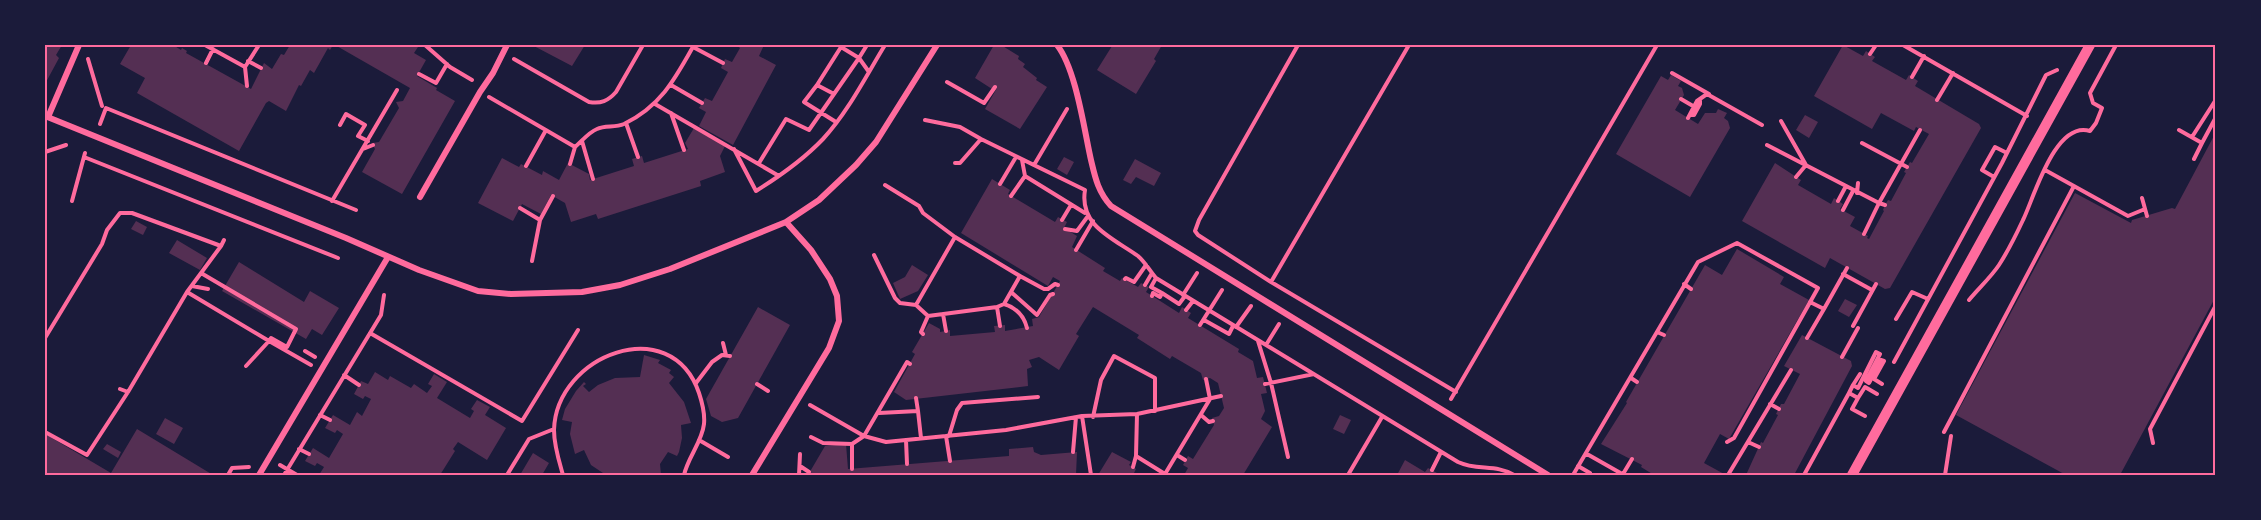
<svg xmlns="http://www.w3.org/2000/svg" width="2261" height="520" font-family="Signika,sans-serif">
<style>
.building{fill:#542f53}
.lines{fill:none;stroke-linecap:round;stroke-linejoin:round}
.path{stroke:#ff6b9d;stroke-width:4}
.minor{stroke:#ff6b9d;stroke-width:6}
.tertiary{stroke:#ff6b9d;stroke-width:10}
.neatline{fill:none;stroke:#ff6b9d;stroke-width:2}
</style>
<rect width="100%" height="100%" fill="#1b1b3a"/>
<path class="building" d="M45 45H62L56 55 59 58 45 84Z
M131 45H173L181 50 182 48 187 51 186 53 251 89 264 63 272 69 281 54 284 55 290 45H333L330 50 328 48 314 73 310 70 301 86 299 85 286 111 269 101 266 103 239 151 137 93 145 78 120 64Z
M335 45H414L418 47 414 53 426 60 417 76 437 88 436 90 455 101 402 194 362 172 375 149 372 143 379 142 399 108 396 102 403 101 410 88Z
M532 45H585L572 66Z
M736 45H764L759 56 776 65 733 145 699 126 706 112 699 108 705 98 712 101 728 72 721 68 725 59 732 62 740 48Z
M994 45H1001L1019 56 1018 59 1025 64 1023 67 1037 78 1036 80 1047 87 1020 129 985 109 997 88 994 86 992 89 975 78Z
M1115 45H1162L1154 59 1156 61 1136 94 1097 70 1112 46 1114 47Z
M1843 45 1863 56 1866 51 1875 57 1872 61 1906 80 1909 75 1918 81 1915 86 1979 124 1981 128 1890 288 1885 289 1830 258 1825 268 1742 221 1775 163 1801 180 1798 185 1831 204 1834 198 1843 204 1840 209 1855 217 1850 226 1868 236 1867 238 1869 239 1884 211 1883 210 1885 205 1888 200 1891 201 1906 173 1904 172 1910 162 1912 163 1929 134 1916 127 1914 131 1881 113 1872 129 1814 96Z
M1671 75 1681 81 1678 86 1682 88 1684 95 1675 110 1698 124 1705 113H1716L1718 109 1727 113 1724 118 1728 121 1730 128 1690 197 1616 154 1661 76 1668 80Z
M1805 115 1818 122 1809 138 1796 130Z
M694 128 725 146 720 156 725 172 700 181 701 186 598 219 596 214 571 222 565 203 551 195 541 214 522 204 513 221 478 203 502 158 519 167 521 164 542 175 543 171 559 180 568 163 589 174 590 180 634 166 632 159 642 156 644 163 688 149 685 143Z
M2216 132V296L2120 475H2066L1956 415 2075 193 2131 223 2132 220 2172 208 2175 209Z
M1064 157 1074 162 1067 175 1057 169Z
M1135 159 1161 173 1154 186 1136 177 1131 184 1123 180Z
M992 179 1010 190 1008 194 1055 222 1058 217 1067 222 1064 228 1077 236 1072 247 1105 268 1103 271 1120 281 1122 278 1138 287 1141 283 1149 287 1146 292 1179 313 1182 307 1191 313 1188 318 1239 349 1238 352 1253 361 1257 378 1263 377 1267 393 1261 394 1265 411 1261 419 1272 427 1243 475H1184L1188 468 1183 465 1188 456 1193 459 1214 425 1212 418 1219 416 1224 408 1218 383 1210 378 1203 380 1201 373 1172 356 1170 359 1137 338 1139 335 1093 307 1076 334 1079 336 1059 370 1039 357 1029 360 1032 367 1027 369 1028 386 906 400 894 392 915 354 912 352 929 323 940 329V332L950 330V336L995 332 994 326 1005 325V331L1033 326 1032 319 1039 317 1060 281 1053 277 1048 286 961 233Z
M136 221 147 227 143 235 131 229Z
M177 240 207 258 200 270 169 253Z
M1737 249 1784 277 1780 284 1809 300 1729 439 1720 434 1704 463 1726 475H1654L1641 467 1642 465 1601 444 1627 403 1626 402 1705 265 1722 275Z
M239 262 304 302 310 291 339 308 322 335 312 329 306 339 222 291Z
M912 265 928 275 918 291 900 299 893 283 905 277Z
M1845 299 1857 305 1849 317 1838 311Z
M758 307 790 325 738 418 722 422 711 416 706 399Z
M1802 335 1851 361 1852 366 1794 475H1746L1761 442 1763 443 1778 415 1776 414 1781 404H1784L1800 374 1784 366Z
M644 355 660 360 658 363 671 370 669 373 674 377 669 383 684 402 691 423 681 425 682 438 679 452 677 456 668 452 660 464 661 475H606L591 465 584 450 575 454 570 434 572 422 562 420 565 409 576 391 584 382 586 384 583 386 589 392 598 385 615 378 640 377Z
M375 372 388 380 390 376 411 388 414 384 427 393 432 386 428 384 434 374 447 382 437 398 470 418 474 411 471 409 477 400 490 407 485 415 506 428 487 460 458 442 453 449 455 451 440 475H319L324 467 317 463 315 466 305 461 313 448 329 458 343 434 337 430 335 433 325 428 333 415 350 425 357 412 362 416 371 399 365 396 363 399 354 394 361 381 368 384Z
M1340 415 1351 420 1344 434 1333 429Z
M165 418 183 428 174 444 156 434Z
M137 429 213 475H45V434L111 473Z
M107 444 121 452 118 458 103 449Z
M846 444 848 469 1009 456V449L1033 447 1034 452 1041 455 1077 452 1076 475H808L825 446Z
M1112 452 1131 462 1129 465 1136 469 1133 475H1098Z
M533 453 549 463 542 475H520Z
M1405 460 1425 472 1428 468 1437 473 1436 475H1397Z"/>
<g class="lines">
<path class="path" d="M205 45 245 67 259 45
M425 45 450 67 472 80
M867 45 859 58 869 72
M1298 45 1199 220 1195 231 1198 235 1271 282 1456 392
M1903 45 2027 116
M693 47 723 63
M1870 54 1876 45
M88 59 102 106
M514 59 589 102C601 104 608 101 616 92L643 45
M248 61 261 68
M206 63 213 49
M245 67 247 86
M1672 73 1709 94
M419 74 436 83 447 64
M1912 77 1924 56
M947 82 984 103 995 87
M671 85 702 103
M834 94 817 85 804 102 836 122
M489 97 575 147C581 142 589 132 597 129 605 125 615 128 624 124 661 106 675 79 694 45
M1681 99 1693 106
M1937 100 1953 73
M655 104 779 176
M671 113 684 150
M1690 115H1694L1700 104V101
M1688 118 1697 101 1707 94 1762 125
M925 120 960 127 981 139 1085 190C1079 226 1113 238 1138 256 1145 262 1150 271 1156 278L1458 462C1477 471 1496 464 1514 475
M1781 121 1806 165 1796 177
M626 123 638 157
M100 124 106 108 356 210
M340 125 346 114 365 125 358 136 368 141
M2179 130 2202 143 2194 159
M2192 137 2215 101 2216 102
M582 141 593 179
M1862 143 1907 167
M2202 143 2216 117
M1767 145 1879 203 1920 130
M363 149 373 145
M734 149 756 191C780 176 803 160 823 139 848 112 866 76 885 45
M45 152 66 145
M84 157 338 258
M1022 160 1025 176 1085 213
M759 163 786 119 809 130 859 58 841 47 817 85
M955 163H960L981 139
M570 164 575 147
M1034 165 1067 109
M526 166 546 130
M2045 170 2128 216 2145 209
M1994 177 1982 170 1995 147 2007 153
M1000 184 1016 157
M1857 193 1858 183
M1011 196 1025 176
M2142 198 2147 216
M72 201 85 153
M332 201 397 90
M1838 201 1846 186
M520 208 540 220 532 261
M1843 210 1853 191
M540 220 553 196
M1062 220 1071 205
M1065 229 1077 231 1088 216
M1864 234 1879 203 1885 205
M1076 250 1093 221
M874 255 895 298 900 303 916 305 928 316 997 307 1004 304 1020 276 955 237 923 213 919 206 885 185
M1843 274 1872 290
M1020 276 1044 289H1048L1055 284 1058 285
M1125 279 1126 278 1134 282 1146 265
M1271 282 1409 45
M1684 284 1691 289
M1145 285 1152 273
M192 286 208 289
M187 292 269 341 271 338 287 347 296 329 201 273
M1011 292 1037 315 1050 295 1053 294
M1162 293 1179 304 1185 296
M1183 295 1197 273
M1152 296 1153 293 1160 297 1162 293 1151 287 1156 278
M1969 300C1979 288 1991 277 1999 265 2008 251 2016 235 2023 220 2034 198 2055 120 2090 131L2096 123 2102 108 2093 103 2090 93 2116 45
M1004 304C1017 308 1024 316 1027 328
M916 305 955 237
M997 307 1000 326
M1824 309 1847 268
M1186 310 1193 301
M943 314 946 331
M1896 319 1912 292 1928 299
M1204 320 1229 334 1233 326
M1200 325 1222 290
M1853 326 1876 284
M1236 327 1251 306
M1657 332 1664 335
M370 333 522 421 578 330
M923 334 921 332 928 316
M45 338 102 244 107 230 120 213H132L221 246 224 240
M1807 338 1824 309 1810 302
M1258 341 1271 383 1288 457
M723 343 726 355
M1266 345 1279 324
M305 351 315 357
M1842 357 1858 328
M1894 362 2002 163 2046 75 2057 70
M246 366 269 341 311 365
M344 375 359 385
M1631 378 1637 382
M696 383 712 362 722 355 730 356
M757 384 768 391
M1265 384 1314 374
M1853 385 1860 374
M120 389 128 392
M1877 394 1865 387 1858 398 1849 393 1853 385 1858 388 1876 352 1880 354 1866 381 1869 383 1881 360 1884 361 1874 379 1882 384
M916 398 918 411
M1858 398 1852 409 1865 416
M1451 399 1657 45
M1770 404 1779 409
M810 405 864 436 886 442 1006 430 1082 416 1137 414 1221 396
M879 413 918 411 921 438
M1137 414 1136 456 1165 474 1210 399 1206 379
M320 415 330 420
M1201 415 1209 422 1213 421
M1082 416 1091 475
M1093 417 1101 380 1114 356 1155 378V411
M45 432 87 455 128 392 187 292 221 246
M1944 432 2074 186
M946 436 950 461
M949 436 957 410 962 403 1038 397
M811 437 823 443 852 444V469
M699 440 728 457
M906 440 907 464
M1748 442 1759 447
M2153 443 2150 429 2216 305
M852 444 864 436 907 362 910 364
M299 449 309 454
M1073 452 1076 417
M1587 454 1624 475
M1177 455 1185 460
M280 465 297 475
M800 466 809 472
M1578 466 1590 473
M1133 467 1136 456
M1432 470 1441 452
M1623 474 1632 459
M228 475 232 468 249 467
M284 475 381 315 384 295
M507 475 529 439 554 429
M563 475C559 461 554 446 554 430 556 355 671 311 699 393 702 402 705 414 704 424 702 442 688 457 684 475
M799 475 800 454
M1348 475 1382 417
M1573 475 1698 262 1737 243 1818 288 1734 438 1727 442
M1728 475 1791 370
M1804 475 1849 393
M1945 475 1951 436"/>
<path class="minor" d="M1057 45C1076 69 1084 129 1091 160 1095 177 1098 192 1111 206L1548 475
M45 116 346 238 419 270 478 291 511 294 582 292 620 285 670 269 786 222 819 200 856 165 876 142 937 45
M48 117 79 45
M420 197 480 92 493 73 507 45
M259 475 388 257
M752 475 829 348 839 321 837 296 830 279 811 250 786 222"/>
<path class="tertiary" d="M1852 475 2090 45"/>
</g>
<rect width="2261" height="520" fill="none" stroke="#1b1b3a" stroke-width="93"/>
<rect x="46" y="46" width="2168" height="428" class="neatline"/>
</svg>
